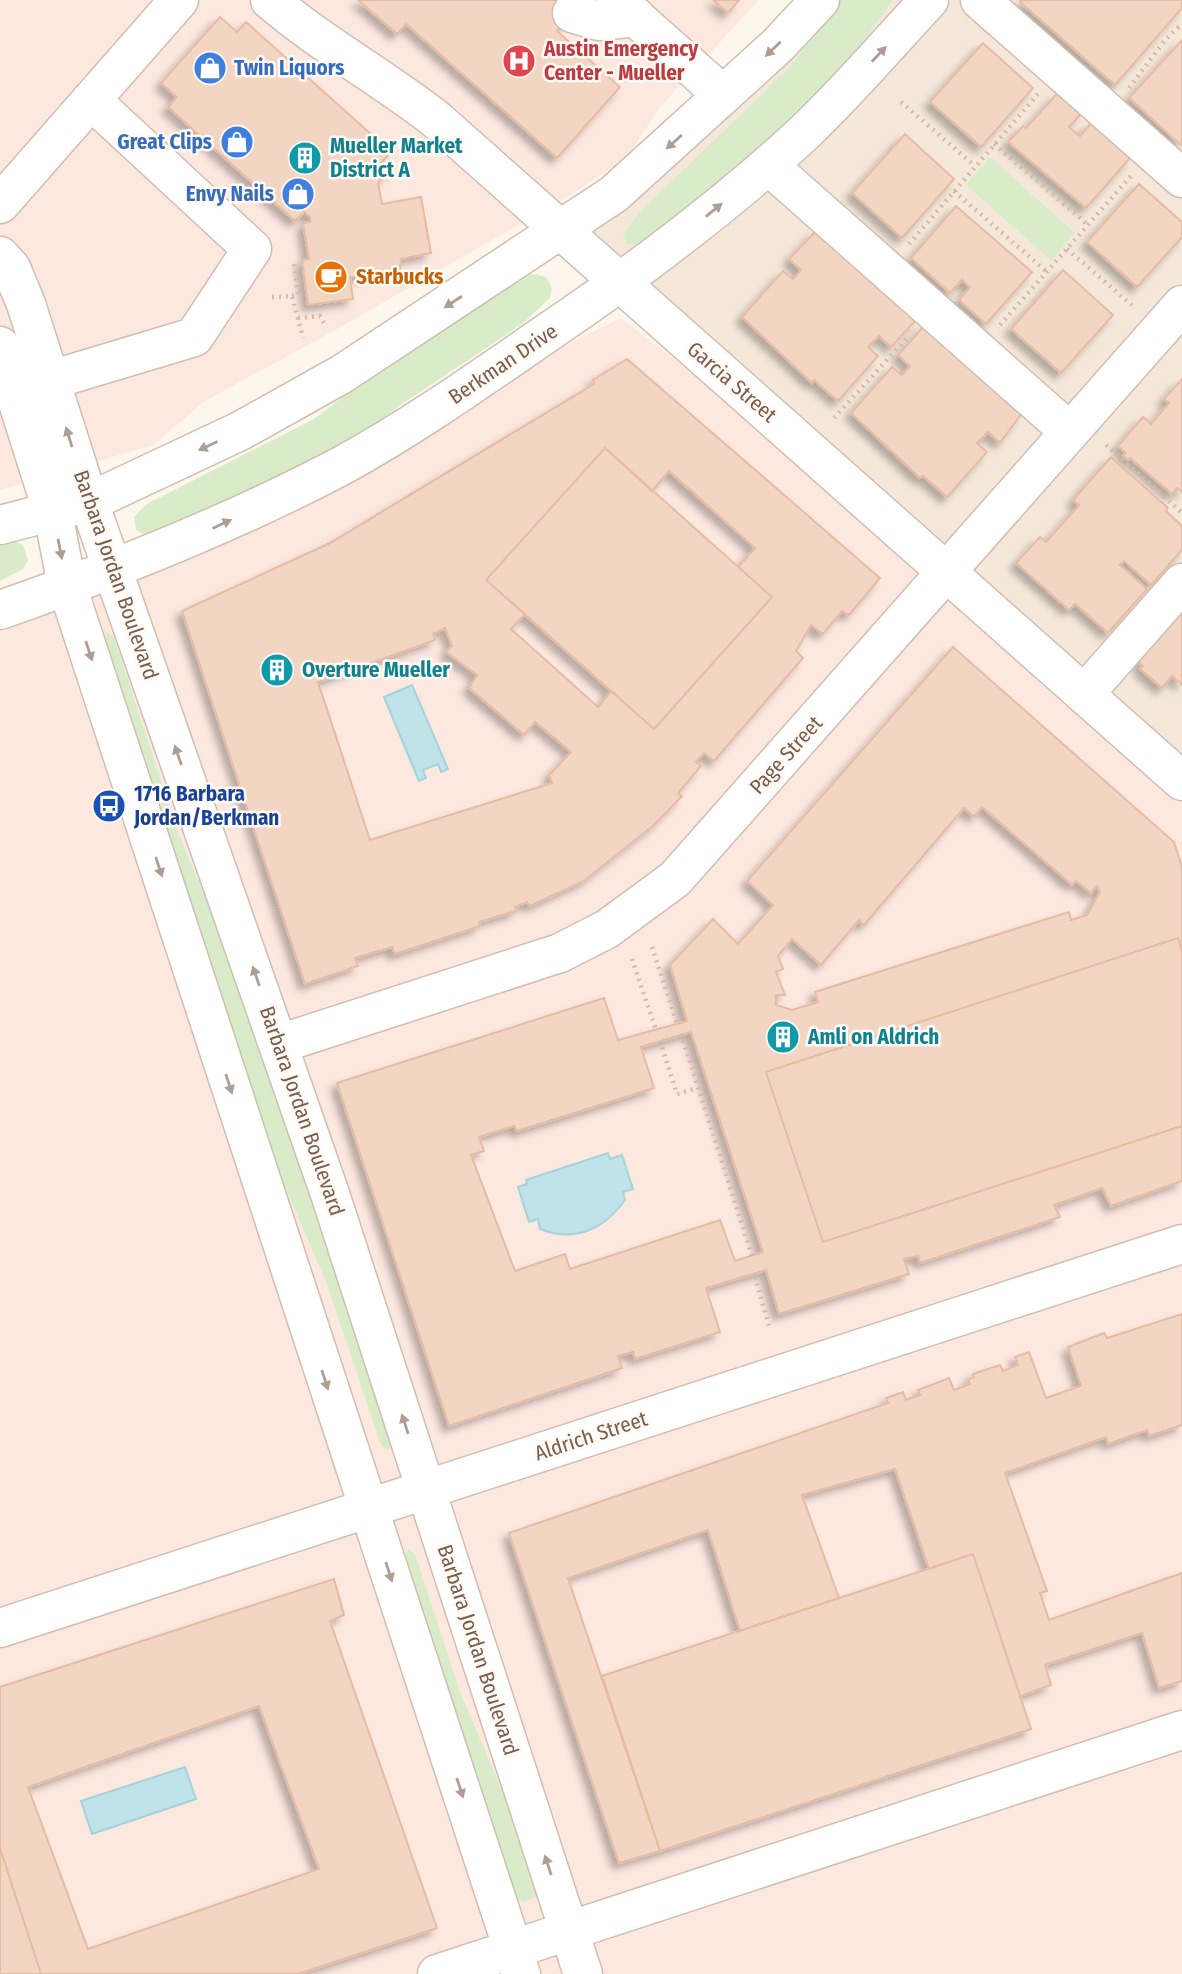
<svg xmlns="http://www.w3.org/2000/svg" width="1182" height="1974" font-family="'Fira Sans Condensed',sans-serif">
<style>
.residential{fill:#f5e8da}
.commercial{fill:#fde8e0}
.green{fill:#d8ecc9}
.water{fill:#bfe3e8;stroke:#a5d3da;stroke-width:2}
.building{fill:#f3d5c3;stroke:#e6bba3;stroke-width:2;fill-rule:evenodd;filter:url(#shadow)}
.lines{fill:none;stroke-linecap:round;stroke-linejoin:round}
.minor-casing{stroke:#d1beb0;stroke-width:41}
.path{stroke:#d9b8a5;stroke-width:4.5;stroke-dasharray:2 5;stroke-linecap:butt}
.minor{stroke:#fff;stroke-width:38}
.oneway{fill:#af9d94}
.labels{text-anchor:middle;stroke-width:5;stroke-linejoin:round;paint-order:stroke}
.health-label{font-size:21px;font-weight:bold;fill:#be3a42;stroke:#fffaf3;text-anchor:start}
.shop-label{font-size:21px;font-weight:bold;fill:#366cbe;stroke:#fffaf3;text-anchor:end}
.culture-label{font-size:21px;font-weight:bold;fill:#0d838f;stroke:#fffaf3;text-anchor:start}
.food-label{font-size:21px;font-weight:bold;fill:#c56008;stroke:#fffaf3;text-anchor:start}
.street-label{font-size:21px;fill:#7a5c4d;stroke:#fffaf3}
.transit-label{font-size:21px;font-weight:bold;fill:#164399;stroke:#fffaf3;text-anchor:start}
</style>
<defs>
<filter id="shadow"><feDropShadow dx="-6" dy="6" stdDeviation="3.5" flood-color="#0004"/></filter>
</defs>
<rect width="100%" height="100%" fill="#fdf6ec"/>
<path class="residential" d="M820 0H1182V779L570 232Z"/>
<path class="commercial" d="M0 0H759L659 108 628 157 572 194 332 332 205 401 153 445 0 490Z
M621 318 948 570 1182 781V1974H0V607L432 412Z"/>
<path class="green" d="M837 0H893L844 68 797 121 639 245 627 244 623 234 640 212 790 67Z
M990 157 1075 233 1051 260 966 185Z
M536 274 547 278 552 288 550 298 522 324 399 406 334 455 149 538 136 530 134 517 145 505 314 419 393 359 524 276Z
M13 541 23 545 28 560 23 569 0 581V543Z
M107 632 114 637 178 833 229 953 254 1022 392 1447 388 1450 381 1445 326 1282 272 1156 104 640Z
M408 1549 415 1554 460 1692 515 1821 538 1896 523 1902 517 1900 404 1557Z"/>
<path class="water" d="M412 685 448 769 441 772 438 764 423 770 426 778 419 781 384 697Z
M608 1153 610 1159 622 1155 633 1189 623 1192 625 1200C604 1229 575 1243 540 1229L538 1219 529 1222 518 1187 527 1184 526 1180Z
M185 1767 196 1799 92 1834 81 1801Z"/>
<path class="building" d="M358 0H584L557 31 620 87 557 158 406 24 397 34Z
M713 0H739L728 13Z
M1022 0H1182V8L1115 85 1020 2Z
M220 17 237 32 246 22 391 152 381 163 389 171 378 183 382 204 421 197 431 253 401 259 400 270 350 277 353 299 308 305 302 260 309 259 303 223 310 222V217L304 212 295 221 168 107 177 97 161 83Z
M1182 40V146L1129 98Z
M983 43 1033 88 981 147 930 102Z
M1057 94 1081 114 1069 127 1080 136 1091 123 1130 158 1086 208 1008 142 1023 126 1026 128Z
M905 134 954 179 902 238 852 193Z
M1139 184 1182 222V237L1137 287 1087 242Z
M956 206 1032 272 986 324 959 300 970 287 962 280 950 293 911 258Z
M816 231 916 320 891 347 879 336 868 347 878 356 838 401 814 380 812 383 742 317 783 271 793 279 801 270 789 259Z
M1063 270 1113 315 1061 373 1011 329Z
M924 326 1022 413 1000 443 988 432 977 443 987 452 947 497 923 476 920 478 851 413 892 367 902 375 910 366 898 355Z
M627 359 880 578 849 615 842 611 823 634 811 625 796 651 803 658 714 761 704 753 696 762 701 766 678 793 682 796 654 825 584 881 530 906 527 902 515 907 516 911 479 922 480 926 395 954 392 947 355 958 358 966 305 984 182 611 330 543 594 384 593 380ZM605 448 652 491 669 471 755 548 738 567 772 597 654 729 611 691 598 707 511 629 525 614 486 580ZM445 628 452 646 446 652 477 675 469 688 524 735 535 722 571 752 549 775 552 783 370 840 318 682 435 640 433 634Z
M1182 379V492L1177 488 1172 494 1130 458 1128 460 1123 456 1126 453 1118 446 1143 417 1151 424 1169 403 1164 399Z
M605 448 772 597 654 729 486 580Z
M1111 457 1168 508 1166 511 1182 526V550L1151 585 1124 561 1120 565 1147 589 1108 633 1075 604 1069 610 1016 563 1040 537 1046 542 1079 505 1073 500Z
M1182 612V685L1172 676 1162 688 1140 669 1143 666 1138 662Z
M953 647 1174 842 1182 867V952L1178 938 766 1072 823 1242 1182 1126V1181L1111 1206 1102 1188 1054 1205 1060 1217 920 1263 918 1256 904 1259 909 1274 779 1314 766 1270 706 1288 720 1332 635 1359 633 1352 618 1356 622 1368 449 1426 337 1083 604 998 618 1040 687 1021 670 965 713 919 738 944 773 905 747 881ZM982 807 1072 885 1076 881 1091 893 1097 886 1100 892 1087 915 1071 920 1069 912 815 992 818 1002 792 1010 776 1005V995H785L776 972 783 969 778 956 792 939 821 965 859 920 864 925 964 808 974 817ZM691 1032 763 1252 735 1261 720 1220 570 1269 565 1254 515 1271 471 1155 484 1151 479 1137 514 1126 517 1131 654 1088 641 1047Z
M1178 938 1182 952V1126L823 1242 766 1072Z
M1182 1314V1425L1149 1436 1147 1430 1108 1444 1106 1437 1005 1473 1047 1591 1040 1593 1049 1620 1182 1573V1681L1159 1688 1142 1633 1045 1665 1051 1685 1020 1696 973 1554 929 1569 895 1469 802 1495 839 1598 740 1631 708 1530 568 1578 660 1851 619 1863 509 1533 888 1403 886 1398 903 1392 906 1400 920 1395 918 1390 949 1378 954 1390 970 1384 968 1380 974 1377 973 1374 1000 1365 1003 1371 1018 1365 1015 1357 1029 1352 1046 1398 1081 1386 1068 1347 1104 1333 1107 1338Z
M973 1554 1031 1729 660 1851 602 1676Z
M334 1579 344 1615 330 1621 437 1928 298 1974H41L0 1848V1687ZM259 1706 319 1869 88 1949 28 1787Z
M0 1848 41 1974H0Z"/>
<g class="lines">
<defs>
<path id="minor" d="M270 0C322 45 384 78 438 121L1182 781
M616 0 723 95
M980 0 1182 178
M572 13 599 21 636 17
M768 165 1070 432
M0 204 179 0
M0 256 11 268 26 304 89 502 330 1194 583 1974
M0 346 53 513 67 586 521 1974
M51 380 194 337 252 249 91 100
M0 525 89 502 240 431 342 374 614 194 778 45 820 0
M0 610C118 569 233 523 343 465 414 426 480 379 547 333 637 272 725 206 805 132 849 90 888 44 929 0
M1085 693 1182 583
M279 1044 560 953 607 929 675 879 1182 305
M0 1628 1182 1244
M437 1974 1182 1730"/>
</defs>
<use href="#minor" class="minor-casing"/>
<path class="path" d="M1129 88 1166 39 1182 24
M901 102 975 166
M994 144 1088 225
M954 191 1047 272
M909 244 1038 94
M1067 249 1135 308
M292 296 298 295 294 262
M272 297 292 296 303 338
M298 318 320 316 325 325
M1000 325 1131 176
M834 418 909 336
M1106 445 1182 513
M652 947 677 1024
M632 959 656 1030
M681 1034 752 1256
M660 1041 677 1094 698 1088
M758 1273 759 1277 755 1278 770 1329"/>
<use href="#minor" class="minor"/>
</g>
<defs><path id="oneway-solid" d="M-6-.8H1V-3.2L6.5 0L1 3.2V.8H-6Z" transform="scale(1.75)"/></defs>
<g class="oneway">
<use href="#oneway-solid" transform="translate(773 49) rotate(136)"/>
<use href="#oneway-solid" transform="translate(879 54) rotate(-47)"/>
<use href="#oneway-solid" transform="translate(674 142) rotate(138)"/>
<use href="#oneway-solid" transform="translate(714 210) rotate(-39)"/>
<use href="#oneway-solid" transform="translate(453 302) rotate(147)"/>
<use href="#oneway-solid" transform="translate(69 437) rotate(-107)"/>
<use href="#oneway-solid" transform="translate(208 446) rotate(155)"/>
<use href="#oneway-solid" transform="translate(222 524) rotate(-25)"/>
<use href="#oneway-solid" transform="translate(60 549) rotate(79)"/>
<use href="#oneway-solid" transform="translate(89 651) rotate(72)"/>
<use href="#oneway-solid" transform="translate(178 755) rotate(-109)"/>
<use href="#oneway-solid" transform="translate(159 867) rotate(72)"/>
<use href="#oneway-solid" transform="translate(256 976) rotate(-109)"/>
<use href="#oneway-solid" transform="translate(229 1084) rotate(72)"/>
<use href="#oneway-solid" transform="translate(325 1380) rotate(72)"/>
<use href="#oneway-solid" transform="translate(405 1424) rotate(-108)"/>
<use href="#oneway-solid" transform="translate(389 1572) rotate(72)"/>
<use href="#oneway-solid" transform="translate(460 1788) rotate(72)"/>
<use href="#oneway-solid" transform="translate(548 1865) rotate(-108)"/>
</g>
<defs>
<symbol id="hospital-disc" viewBox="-11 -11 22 22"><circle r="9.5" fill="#e0444e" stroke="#fffaf3"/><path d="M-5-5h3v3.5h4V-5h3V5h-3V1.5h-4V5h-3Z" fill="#fff"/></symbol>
<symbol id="shop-disc" viewBox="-11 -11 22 22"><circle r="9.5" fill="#3f7fe0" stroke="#fffaf3"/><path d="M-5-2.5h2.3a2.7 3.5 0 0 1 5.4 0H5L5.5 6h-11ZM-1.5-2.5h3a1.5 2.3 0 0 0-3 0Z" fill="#fff"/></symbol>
<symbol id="building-disc" viewBox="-11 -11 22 22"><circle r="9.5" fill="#0f9aa8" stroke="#fffaf3"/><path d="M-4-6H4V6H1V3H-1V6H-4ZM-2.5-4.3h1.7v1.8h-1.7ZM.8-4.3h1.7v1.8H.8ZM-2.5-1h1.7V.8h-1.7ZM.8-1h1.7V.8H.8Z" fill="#fff"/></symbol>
<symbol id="cafe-disc" viewBox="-11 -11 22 22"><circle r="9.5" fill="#e8710a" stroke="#fffaf3"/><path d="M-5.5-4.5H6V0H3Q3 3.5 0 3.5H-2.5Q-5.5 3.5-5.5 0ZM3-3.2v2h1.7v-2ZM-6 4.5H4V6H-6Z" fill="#fff"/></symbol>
<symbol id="bus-disc" viewBox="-11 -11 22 22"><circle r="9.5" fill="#1a4fb4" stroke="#fffaf3"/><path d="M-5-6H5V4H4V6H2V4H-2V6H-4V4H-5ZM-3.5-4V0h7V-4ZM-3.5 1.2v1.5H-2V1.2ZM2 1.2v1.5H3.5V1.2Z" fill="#fff"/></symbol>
</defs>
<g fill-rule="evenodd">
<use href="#hospital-disc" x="500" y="42" width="38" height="38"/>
<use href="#shop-disc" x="191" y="49" width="38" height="38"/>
<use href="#shop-disc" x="218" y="123" width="38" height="38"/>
<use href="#building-disc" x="286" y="139" width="38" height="38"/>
<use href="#shop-disc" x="279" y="175" width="38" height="38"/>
<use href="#cafe-disc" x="312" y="258" width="38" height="38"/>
<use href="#building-disc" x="258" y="651" width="38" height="38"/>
<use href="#bus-disc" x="90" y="787" width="38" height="38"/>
<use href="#building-disc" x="764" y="1018" width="38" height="38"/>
</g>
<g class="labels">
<g class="health-label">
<text x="544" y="56">Austin Emergency<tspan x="544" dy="24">Center - Mueller</tspan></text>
</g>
<g class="shop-label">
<text x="234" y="75" text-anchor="start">Twin Liquors</text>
<text x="212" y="149">Great Clips</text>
<text x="274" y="201">Envy Nails</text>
</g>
<g class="culture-label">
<text x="330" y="153">Mueller Market<tspan x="330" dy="24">District A</tspan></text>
<text x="302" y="677">Overture Mueller</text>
<text x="808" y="1044">Amli on Aldrich</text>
</g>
<g class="food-label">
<text x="356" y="284">Starbucks</text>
</g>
<g class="street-label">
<text transform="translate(503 364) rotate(-34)" y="7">Berkman Drive</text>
<text transform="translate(732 382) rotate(41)" y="7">Garcia Street</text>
<text transform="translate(116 575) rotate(71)" y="7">Barbara Jordan Boulevard</text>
<text transform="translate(786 755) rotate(-48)" y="7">Page Street</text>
<text transform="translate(302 1111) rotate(71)" y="7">Barbara Jordan Boulevard</text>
<text transform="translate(591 1436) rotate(-18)" y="7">Aldrich Street</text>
<text transform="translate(478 1650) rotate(72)" y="7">Barbara Jordan Boulevard</text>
</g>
<g class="transit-label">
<text x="134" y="801">1716 Barbara<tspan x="134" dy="24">Jordan/Berkman</tspan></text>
</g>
</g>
</svg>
